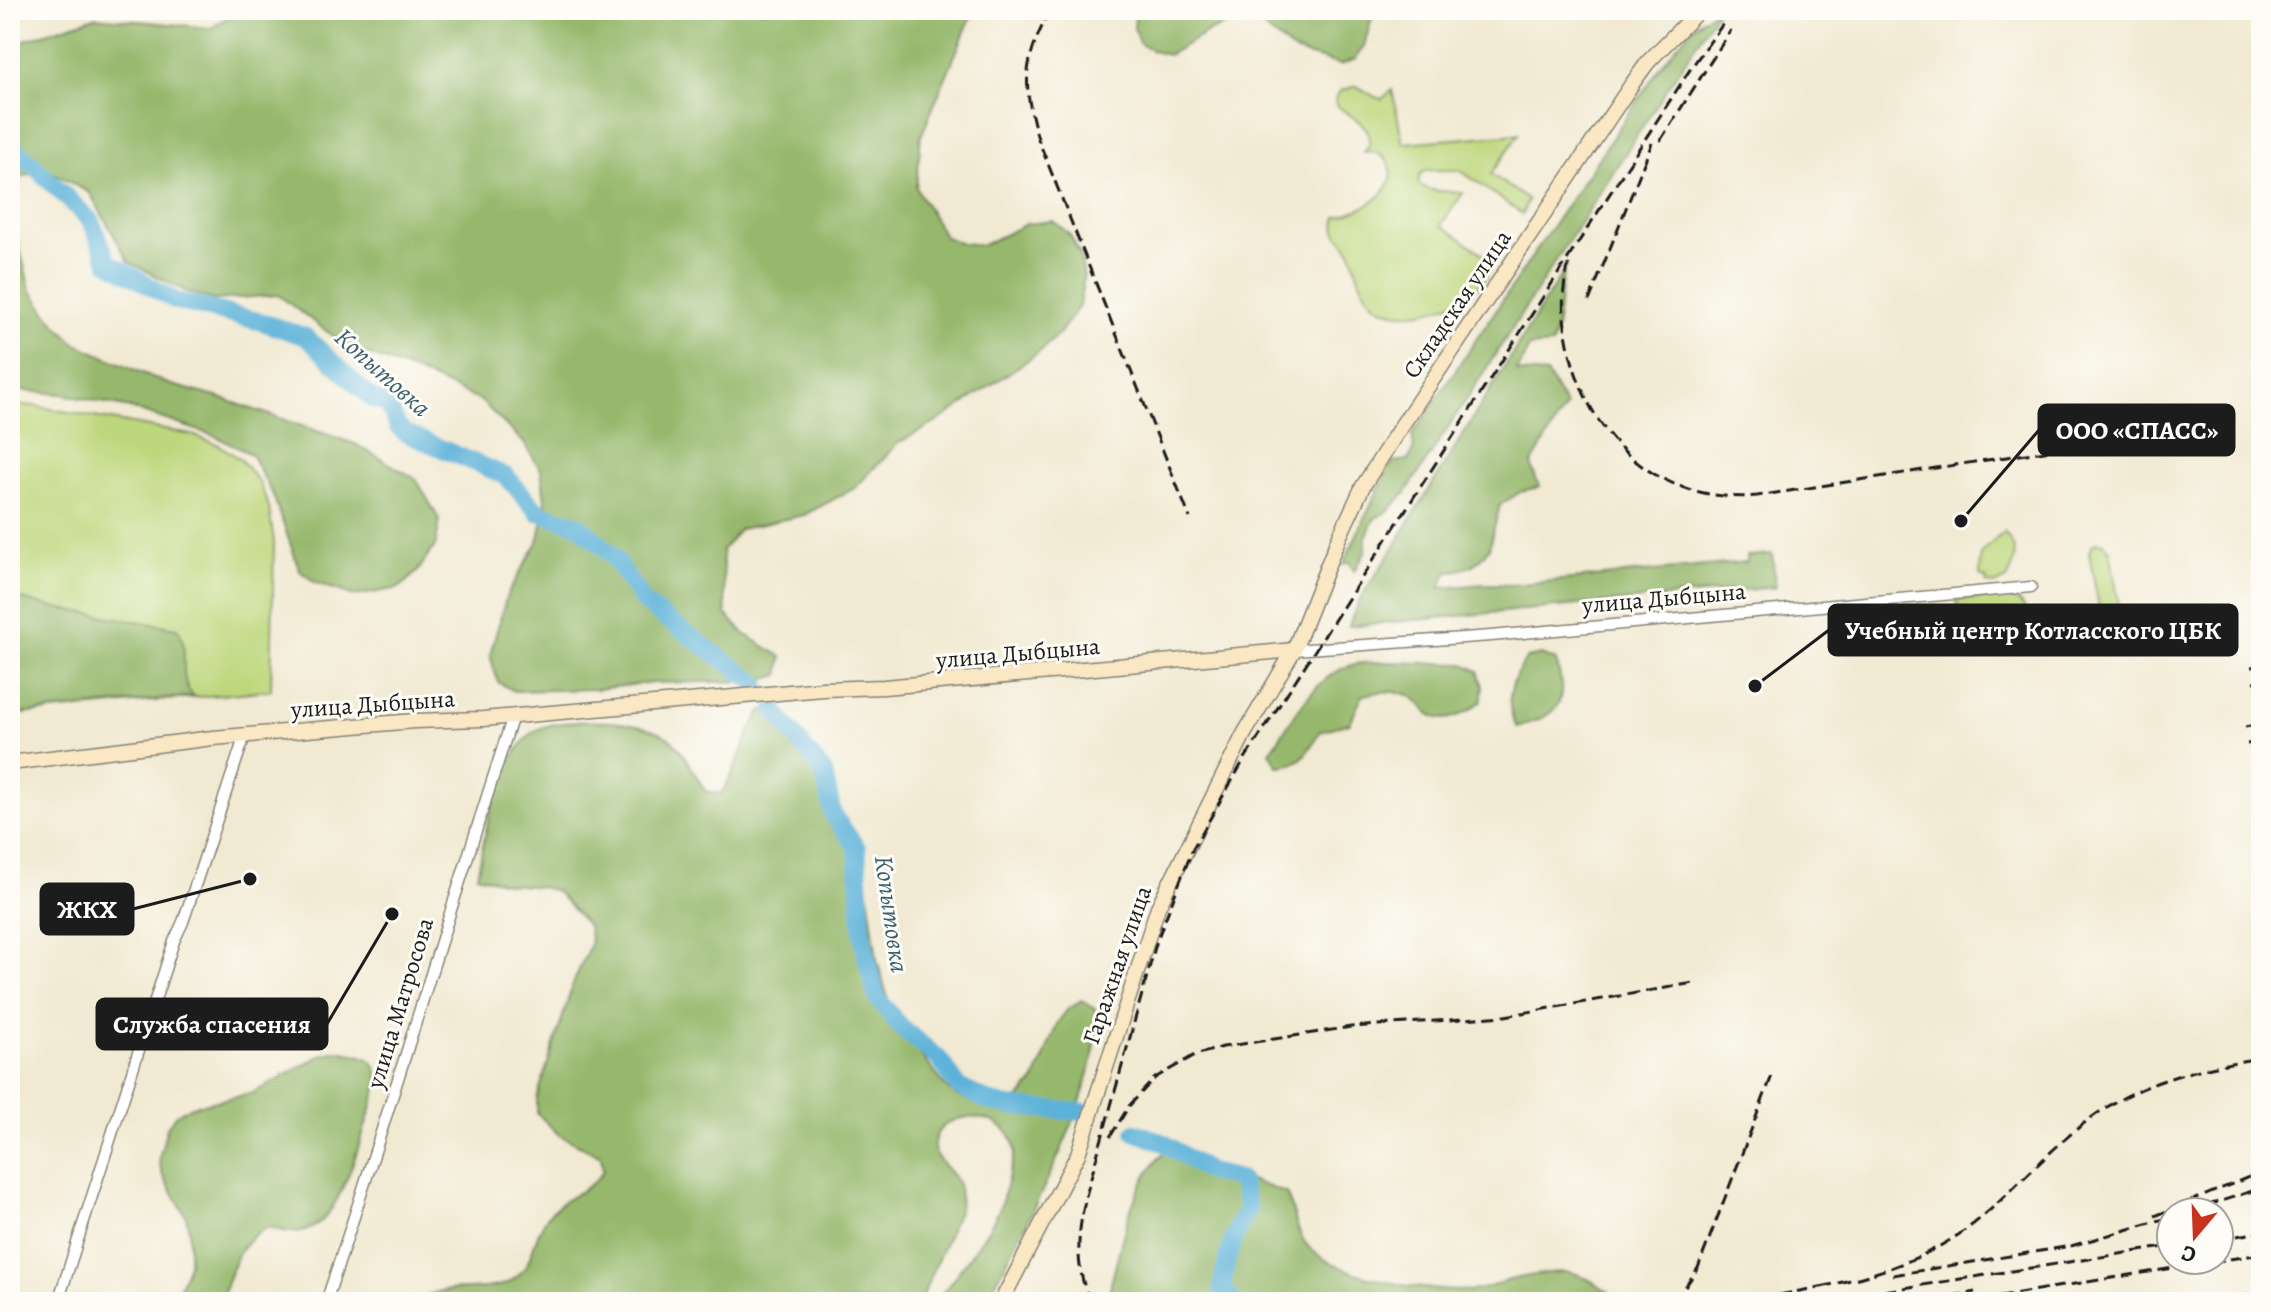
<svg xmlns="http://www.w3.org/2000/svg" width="2271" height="1312" font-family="Alegreya,serif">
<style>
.green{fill:#bdd77c;stroke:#6c7a4c;stroke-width:2}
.forest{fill:#96b86c;stroke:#596a44;stroke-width:2}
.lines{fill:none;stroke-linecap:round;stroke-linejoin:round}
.river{stroke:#5db2d9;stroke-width:18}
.street-casing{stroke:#868276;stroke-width:13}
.secondary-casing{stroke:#868276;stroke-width:17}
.street{stroke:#fff;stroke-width:10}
.secondary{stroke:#fae7c3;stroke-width:14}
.rail{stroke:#1c1c1c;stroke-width:3;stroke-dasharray:12 6;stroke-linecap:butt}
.labels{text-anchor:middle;stroke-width:6;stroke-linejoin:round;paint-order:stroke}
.street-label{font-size:24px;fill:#1c1c1c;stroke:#fdfcf7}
.water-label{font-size:26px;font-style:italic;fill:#396071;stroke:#fdfcf7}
.leader{fill:none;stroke:#1c1c1c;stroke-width:3}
.callout-dot{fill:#1c1c1c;stroke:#fdfcf7;stroke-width:3}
.callout{fill:#1c1c1c;stroke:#1c1c1c;stroke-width:3}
.callout-label{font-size:26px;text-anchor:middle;font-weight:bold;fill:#fff}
</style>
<rect width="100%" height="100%" fill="#fdfcf7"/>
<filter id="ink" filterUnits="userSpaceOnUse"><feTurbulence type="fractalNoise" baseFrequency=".0125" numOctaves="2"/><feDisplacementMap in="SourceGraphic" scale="16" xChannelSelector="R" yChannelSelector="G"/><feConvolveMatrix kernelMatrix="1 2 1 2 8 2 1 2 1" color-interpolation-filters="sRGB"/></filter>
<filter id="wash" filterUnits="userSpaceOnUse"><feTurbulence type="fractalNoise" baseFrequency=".006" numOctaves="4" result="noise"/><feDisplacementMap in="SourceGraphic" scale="32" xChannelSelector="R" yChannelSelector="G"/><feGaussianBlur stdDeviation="1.8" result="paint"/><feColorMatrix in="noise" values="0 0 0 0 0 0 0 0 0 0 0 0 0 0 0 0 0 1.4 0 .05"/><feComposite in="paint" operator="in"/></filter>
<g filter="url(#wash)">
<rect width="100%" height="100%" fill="#f1e9d1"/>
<path class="green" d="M1356 86C1366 90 1372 98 1382 99L1392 90 1403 143 1519 134 1491 174 1528 200 1522 214 1461 171C1451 169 1439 171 1427 170L1420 174 1418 183C1432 195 1447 189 1463 193L1441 225 1489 258C1503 291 1404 336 1371 300 1360 287 1357 270 1352 255 1346 238 1330 236 1337 217 1356 211 1379 204 1389 184 1398 166 1381 148 1364 152 1383 129 1350 117 1336 105L1335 99 1340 91Z
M10 405 35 406 192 435 219 445 240 459 259 482 269 508 274 542 271 690 10 715Z
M2004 532C2018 548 2017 561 2007 579L1995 585 1986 583 1987 579 1980 576 1981 553Z
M2097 542 2104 543 2110 551 2120 611 2111 619 2100 613 2089 553 2091 546Z
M2003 597C2025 598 2029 614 2031 634L2010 637 1982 625 1961 627 1957 600Z"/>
<path class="forest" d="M239 10H974L921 136 916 188 945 237 961 243 983 245 1026 224 1053 221 1070 235 1080 254 1084 277 1079 306 1059 334 1038 353 937 422 898 443 855 488 804 515 740 529 722 550 726 614 743 633 782 657 779 675 758 681 649 683 597 689 514 691 498 682 490 655 507 595 538 542 546 507 541 470 524 443 480 400 419 373 348 347 278 295 214 300 187 292 129 262 90 193 46 169 21 177 13 194 11 214 30 289 52 320 76 344 168 384 220 398 355 444 416 479 440 521 435 546 417 572 399 588 355 596 316 583 300 571 273 495 251 454 215 436 130 408 61 394 15 390 10 392V45L95 17 211 28Z
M1136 10H1374L1364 46 1355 59 1341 65 1294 51 1257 22 1226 25 1210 31 1168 55 1153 51 1139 43 1134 28Z
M1718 10 1405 494 1388 511 1374 519 1366 537 1365 553 1354 571 1349 562 1343 564 1388 469 1393 462 1408 460C1415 451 1414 446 1412 435L1649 83C1665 61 1693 19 1718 10Z
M1564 270C1558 295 1560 320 1552 345L1529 347 1517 372 1547 374 1566 406 1531 464 1539 487 1522 491 1500 505 1489 548 1480 559 1472 566 1447 573 1439 588 1485 584 1511 585 1747 562V556L1772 554 1776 587 1349 626C1362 586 1385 567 1403 532Z
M10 596 56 608 177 628C192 649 175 676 193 696L10 715Z
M1541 655 1556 661C1570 705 1557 715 1517 727 1503 704 1511 678 1527 658Z
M1384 662 1464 664 1478 671 1483 686 1481 701C1468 713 1446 726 1430 714 1421 708 1417 697 1406 694 1392 690 1376 691 1362 696L1350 723 1320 731C1307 752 1304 765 1278 766L1270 752C1293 720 1312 677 1352 665 1362 662 1374 663 1384 662Z
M776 711 788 720 843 817 866 877 877 960 897 1030 918 1051 946 1087 957 1096 985 1107 1001 1108 1016 1103 1035 1080 1058 1022 1068 1009 1082 1001 1095 1009C1109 1079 1019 1235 986 1302H936C956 1274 980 1246 996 1216 1003 1204 1005 1188 1009 1175 1011 1167 1015 1158 1015 1151 1013 1109 938 1107 934 1143 932 1160 948 1166 955 1179 961 1188 960 1198 959 1209L920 1302H418C441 1281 479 1295 507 1283 535 1271 531 1238 547 1217 562 1196 589 1193 603 1171L601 1156 559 1135 537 1113V1098L573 984 591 942 588 926 556 891 541 887 509 884 477 875C486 835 490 788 515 754 520 746 527 736 535 731 561 715 649 719 671 740 684 751 696 776 705 791L720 794C739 770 743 737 761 712Z
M337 1051C362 1056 377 1054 379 1083 367 1118 346 1204 317 1225 301 1235 286 1233 269 1227 235 1241 233 1269 220 1302H174L189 1263V1230L186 1216 162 1174 159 1159 167 1127 176 1115 189 1107 253 1093 322 1055Z
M1173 1144 1211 1166 1286 1193C1294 1209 1295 1230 1306 1244 1332 1277 1434 1295 1475 1290 1487 1289 1498 1283 1510 1280 1527 1276 1548 1272 1565 1272 1585 1272 1607 1293 1625 1302H1111L1110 1288C1123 1238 1131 1179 1173 1144Z"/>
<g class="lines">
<path class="river" d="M10 143 91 221 108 262 176 301 262 322 306 337 372 399 388 404 398 427 405 433 506 476 538 512 579 525 613 556 644 603 757 684
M774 710 824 773 833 815 857 848 862 929 867 961 877 998 903 1029 939 1059 959 1087 988 1101 1011 1107 1084 1112
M1135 1132 1164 1143 1209 1172 1240 1179 1248 1208C1233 1234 1225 1259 1222 1289L1234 1302"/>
</g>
</g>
<g filter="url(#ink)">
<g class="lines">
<defs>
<path id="street" d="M1294 650 1491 636 2031 587
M58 1302 174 941 183 922 245 735
M326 1302C391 1108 449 911 513 716"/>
<path id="secondary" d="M10 763 213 738 414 721 483 719 823 689 884 687 1294 650
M1001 1302 1078 1154 1158 907 1244 734 1294 650 1337 542 1363 486 1398 431 1632 84 1648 62 1699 10"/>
</defs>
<use href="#street" class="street-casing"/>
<use href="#secondary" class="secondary-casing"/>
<use href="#street" class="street"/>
<use href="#secondary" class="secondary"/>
<path class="rail" d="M1050 10C1023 63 1022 81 1038 139L1190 518
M1660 141 1731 30
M1569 264C1560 292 1563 321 1569 349 1590 441 1659 504 1757 496L2096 443
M1589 301 1652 143
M2251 667 2261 666
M2254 682 2261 681
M2245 727 2261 724
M2247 744 2261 742
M1110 1137 1129 1106 1155 1078 1195 1055 1223 1047 1351 1027 1505 1016 1694 983
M2206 1206 2261 1188
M2155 1216 2261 1172
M2219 1239 2261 1232
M1893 1275 2071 1246 2171 1217
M1821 1287C1875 1275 1928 1259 1972 1225 2023 1185 2063 1130 2121 1099 2163 1076 2214 1065 2261 1058
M1091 1302C1073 1266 1078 1230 1087 1192L1157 940 1193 848 1244 760 1691 68 1733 10
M1675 1302 1698 1268 1773 1073
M1744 1302 1830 1285
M1814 1302 2171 1246
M1915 1302 1975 1292
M1963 1302 2261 1254
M2202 1302 2261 1293"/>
</g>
</g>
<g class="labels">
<g class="street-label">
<text transform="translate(1457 304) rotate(-56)" y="8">Складская улица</text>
<text transform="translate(1664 598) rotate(-5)" y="8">улица Дыбцына</text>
<text transform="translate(1018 653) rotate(-5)" y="8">улица Дыбцына</text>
<text transform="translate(373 704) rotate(-4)" y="8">улица Дыбцына</text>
<text transform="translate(1117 965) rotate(-71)" y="8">Гаражная улица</text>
<text transform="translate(400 1003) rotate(-73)" y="8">улица Матросова</text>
</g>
<g class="water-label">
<text transform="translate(383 372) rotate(42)" y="9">Копытовка</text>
<text transform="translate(892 914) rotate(82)" y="9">Копытовка</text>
</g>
</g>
<path class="leader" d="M1961 521L2039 430M1755 686L1829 630M250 879L133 909M392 914L327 1024"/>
<g class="callout-dot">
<circle cx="1961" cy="521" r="8"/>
<circle cx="1755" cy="686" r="8"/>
<circle cx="250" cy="879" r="8"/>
<circle cx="392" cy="914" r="8"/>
</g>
<g class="callout">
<rect x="2039" y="405" width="195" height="50" rx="8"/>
<rect x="1829" y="605" width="408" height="50" rx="8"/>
<rect x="41" y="884" width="92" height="50" rx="8"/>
<rect x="97" y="999" width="230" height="50" rx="8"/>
</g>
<g class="callout-label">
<text x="2137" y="439">ООО «СПАСС»</text>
<text x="2033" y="639">Учебный центр Котласского ЦБК</text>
<text x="87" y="918">ЖКХ</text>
<text x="212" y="1033">Служба спасения</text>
</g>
<rect width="2271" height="1312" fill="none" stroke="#fdfcf7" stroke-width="40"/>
<g transform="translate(2195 1236) rotate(199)"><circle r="38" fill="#fdfcf7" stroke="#a3a29f" stroke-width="2"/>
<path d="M0-6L14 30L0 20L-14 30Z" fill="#c8321e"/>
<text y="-12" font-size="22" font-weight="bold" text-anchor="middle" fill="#1c1c1c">С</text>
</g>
</svg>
